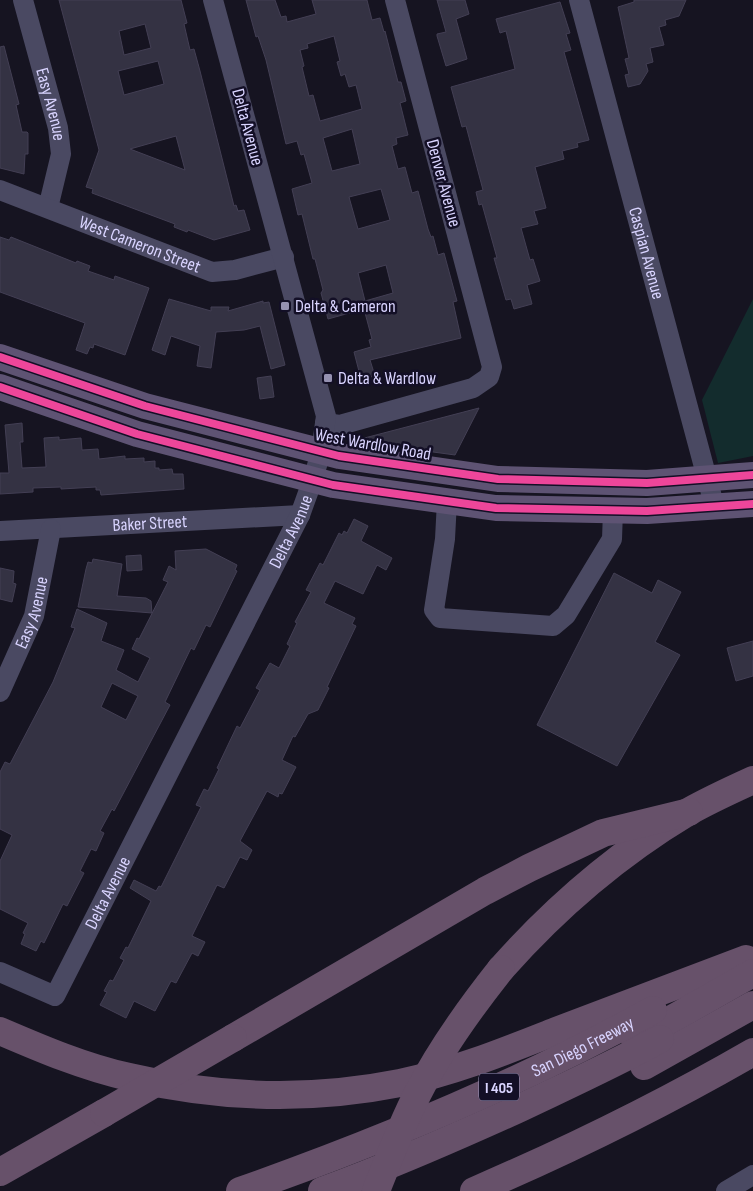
<svg xmlns="http://www.w3.org/2000/svg" width="753" height="1191" font-family="'Sofia Sans Condensed',sans-serif">
<style>
.green{fill:#132c2d}
.building{fill:#343243;stroke:#433f54;fill-rule:evenodd}
.lines{fill:none;stroke-linecap:round;stroke-linejoin:round}
.minor{stroke:#4a4962;stroke-width:20}
.major{stroke:#5e5373;stroke-width:26}
.highway{stroke:#67516a;stroke-width:28}
.highway-bridge{stroke:#67516a;stroke-width:28}
.cycleway-casing{stroke:#130f26;stroke-width:11}
.cycleway{stroke:#ed469a;stroke-width:8}
.poi-dot{fill:#9591b1;stroke:#130f26;stroke-width:2}
.labels{text-anchor:middle;stroke-width:5;stroke-linejoin:round;paint-order:stroke}
.shield{fill:#130f26;stroke:#9e99be;stroke-width:1}
.shield-label{font-size:16px;font-weight:bold;fill:#d9d4ff}
.street-label{font-size:18px;fill:#d9d4ff;stroke:#130f26}
.poi-label{font-size:18px;fill:#d9d4ff;stroke:#130f26;text-anchor:start}
</style>
<rect width="100%" height="100%" fill="#161421"/>
<path class="green" d="M753 299V456L718 463 702 400Z"/>
<path class="building" d="M59 0H181L187 23 184 24 190 50 194 49 200 71 234 206 236 205 238 211 244 210 250 230 214 240 188 230 187 232 174 227 175 224 92 193 93 189 86 187 99 150ZM145 24 151 48 124 55 119 31ZM158 61 164 84 124 95 118 71ZM176 136 185 170 130 149Z
M246 0H275L281 17 286 16 287 22 316 14 312 0H367L372 20 380 18 384 32 385 31 398 82H401L406 101 400 103 408 135 396 138 397 144 392 146 398 169 405 167 412 193 418 191 428 229 431 237 433 236 438 255 444 253 457 301 453 302 461 338 370 360 375 376 361 379 354 352 371 347 369 340 372 339 364 309 328 319 321 293 323 290 315 259H313L302 214 298 215 292 189 312 183 304 154 301 155 297 141 286 144 266 60 258 36 256 37ZM334 36 340 61 337 62 341 76 345 74 349 87 356 85 362 109 320 121 313 95 309 96 302 67 304 66 300 50 308 48 307 44ZM352 129 360 164 332 171 323 138ZM381 189 390 220 358 229 349 197ZM386 265 393 293 365 301 358 273Z
M437 0H465L469 14 456 19 467 59 446 66 437 36V34L446 32Z
M634 0H686L679 16 665 20 666 25 659 27 664 45 650 48 653 62 646 64 648 71 640 84 628 87 625 75 629 74 625 59 629 58 618 7 634 2Z
M560 2 570 33 566 34 571 50 564 52 589 140 577 143 578 147 562 151 564 159 535 167 546 208 534 211 538 224 521 228 530 260 533 259 540 281 527 285 532 304 514 309 511 299 506 300 494 258H497L482 204 479 205 476 192 483 190 466 126 462 127 451 87 515 69 506 31 500 33 496 19Z
M4 46 19 104 16 105 22 132H27L28 133V154H25L24 174 0 168V47Z
M0 237 9 240 11 237 76 263 77 261 90 266 88 271 114 280 115 276 149 288 125 355 94 344 93 348 90 347 87 354 76 350 85 323 0 292Z
M169 299 211 311V307H229L228 311 263 301V303L269 302 285 365 271 369 260 326 244 330 216 332 211 368 197 366 200 346 171 336 165 355 152 350Z
M271 376 274 397 260 399 257 378Z
M479 408 455 455 353 441Z
M22 423 23 442H20L22 468 46 467 44 438 59 437V440L81 438 82 450 98 449 99 459 125 456V459L144 458V462L155 461V468H159V470L172 469 173 474H183L184 489 101 495 100 490H96V487L61 489V487L33 488V492L0 494V473H9L5 425Z
M354 519 368 526 361 541 392 558 386 570 377 565 363 594 335 581 324 603 355 618 352 624 356 626 327 687 329 688 318 710 308 714 295 737 293 736 282 760 296 767 282 794 279 793 278 797 267 791 240 841 252 850 247 860 240 857 224 888 217 885 192 936 205 942 198 956 192 953 176 983 171 981 155 1011 134 1001 126 1018 100 1005 107 992 104 991 110 980 113 981 124 960 120 958 126 947 128 948 151 901 130 888 134 880 156 891 159 886 161 887 201 807 196 805 204 789 208 791 219 769 217 768 237 726 240 728 260 690 256 688 270 663 279 668 290 646 287 644 297 623 295 622 311 592 306 590 320 563 323 565 339 533 342 535 344 531 347 533Z
M206 549 237 565 235 570 237 571 210 627 206 625 194 650 191 648 165 702 170 705 114 811 112 809 100 831 104 833 96 851 91 849 80 871 84 873 67 906 63 904 44 943 41 941 36 951 21 944 25 934 23 933 28 923 0 909V861L12 835 0 829V772L5 762 10 764 53 682 75 628 71 627 77 609 107 623 101 641 124 650 116 670 138 682 150 658 132 649 137 638 139 639 168 582 163 580 169 566 176 570 175 551ZM112 683 138 696 126 720 101 707Z
M141 555 142 570 127 571 126 556Z
M93 559 122 564 117 596 146 598 151 601 152 613 78 607 86 569 88 562 92 563Z
M0 568 14 571 13 583 16 584 12 602 0 599Z
M614 573 652 593 658 580 681 592 655 642 680 655 617 766 537 725Z
M753 641V676L736 681 727 648Z"/>
<g class="lines">
<g class="minor">
<path id="s1" d="M23 0 58 128 61 154 48 208"/>
<path id="s2" d="M579 0 715 508"/>
<path id="s3" d="M0 190 212 272 235 270 284 257"/>
<path d="M325 423 340 425 473 388 489 377 492 367 395 0"/>
<path d="M447 501 445 539 434 610 440 618 553 626 566 615 612 539 613 511"/>
<path id="s4" d="M0 531 300 515"/>
<path id="s5" d="M0 692 34 616 51 529"/>
<path id="s6" d="M0 972 55 996 300 515 313 479 321 452 326 416 213 0"/>
<path d="M726 1191 753 1175"/>
</g>
<path class="major" d="M0 357 145 406 339 456 498 479 647 483 753 475
M0 387 137 434 333 485 496 508 647 511 753 504"/>
<g class="highway">
<path d="M501 969C555 908 618 854 688 812 709 800 731 790 753 780"/>
<path d="M0 1031C42 1049 84 1067 129 1077 218 1098 310 1101 400 1083 454 1072 505 1051 556 1031 620 1007 683 983 746 959"/>
<path d="M233 1038 485 891 529 868 603 833 689 812"/>
<path d="M635 1040 753 973"/>
<path d="M644 1066 753 1005"/>
<path d="M0 1172 104 1113"/>
<path id="s7" d="M240 1191C382 1141 521 1083 653 1010"/>
<path d="M322 1191C388 1167 452 1139 516 1110 564 1087 613 1065 660 1039"/>
<path d="M474 1191C569 1150 663 1104 753 1052"/>
</g>
<path class="highway-bridge" d="M104 1113 233 1038
M376 1191C389 1158 402 1124 418 1093 441 1048 470 1008 501 969"/>
<defs>
<path id="cycleway" d="M0 357 145 406 339 456 498 479 647 483 753 475
M0 387 137 434 333 485 496 508 647 511 753 504"/>
</defs>
<use href="#cycleway" class="cycleway-casing"/>
<use href="#cycleway" class="cycleway"/>
</g>
<g class="poi-dot">
<rect x="280" y="301" width="10" height="10" rx="2.5"/>
<rect x="323" y="373" width="10" height="10" rx="2.5"/>
</g>
<g class="labels">
<rect class="shield" x="479" y="1073.5" width="40" height="27" rx="4"/>
<g class="shield-label">
<text x="499" y="1093">I 405</text>
</g>
<g class="street-label">
<text dy="6" stroke="none"><textPath href="#s1" startOffset="108">Easy Avenue</textPath></text>
<text transform="translate(248 127) rotate(75)" y="6">Delta Avenue</text>
<text transform="translate(444 183) rotate(75)" y="6">Denver Avenue</text>
<text dy="6" stroke="none"><textPath href="#s3" startOffset="150">West Cameron Street</textPath></text>
<text dy="6" stroke="none"><textPath href="#s2" startOffset="262">Caspian Avenue</textPath></text>
<text transform="translate(373 444) rotate(10)" y="6">West Wardlow Road</text>
<text dy="6" stroke="none"><textPath href="#s4" startOffset="150">Baker Street</textPath></text>
<text dy="6" stroke="none"><textPath href="#s6" startOffset="581">Delta Avenue</textPath></text>
<text dy="6" stroke="none"><textPath href="#s5" startOffset="86">Easy Avenue</textPath></text>
<text dy="6" stroke="none"><textPath href="#s6" startOffset="176">Delta Avenue</textPath></text>
<text dy="6" stroke="none"><textPath href="#s7" startOffset="372">San Diego Freeway</textPath></text>
</g>
<g class="poi-label">
<text x="295" y="312">Delta &amp; Cameron</text>
<text x="338" y="384">Delta &amp; Wardlow</text>
</g>
</g>
</svg>
